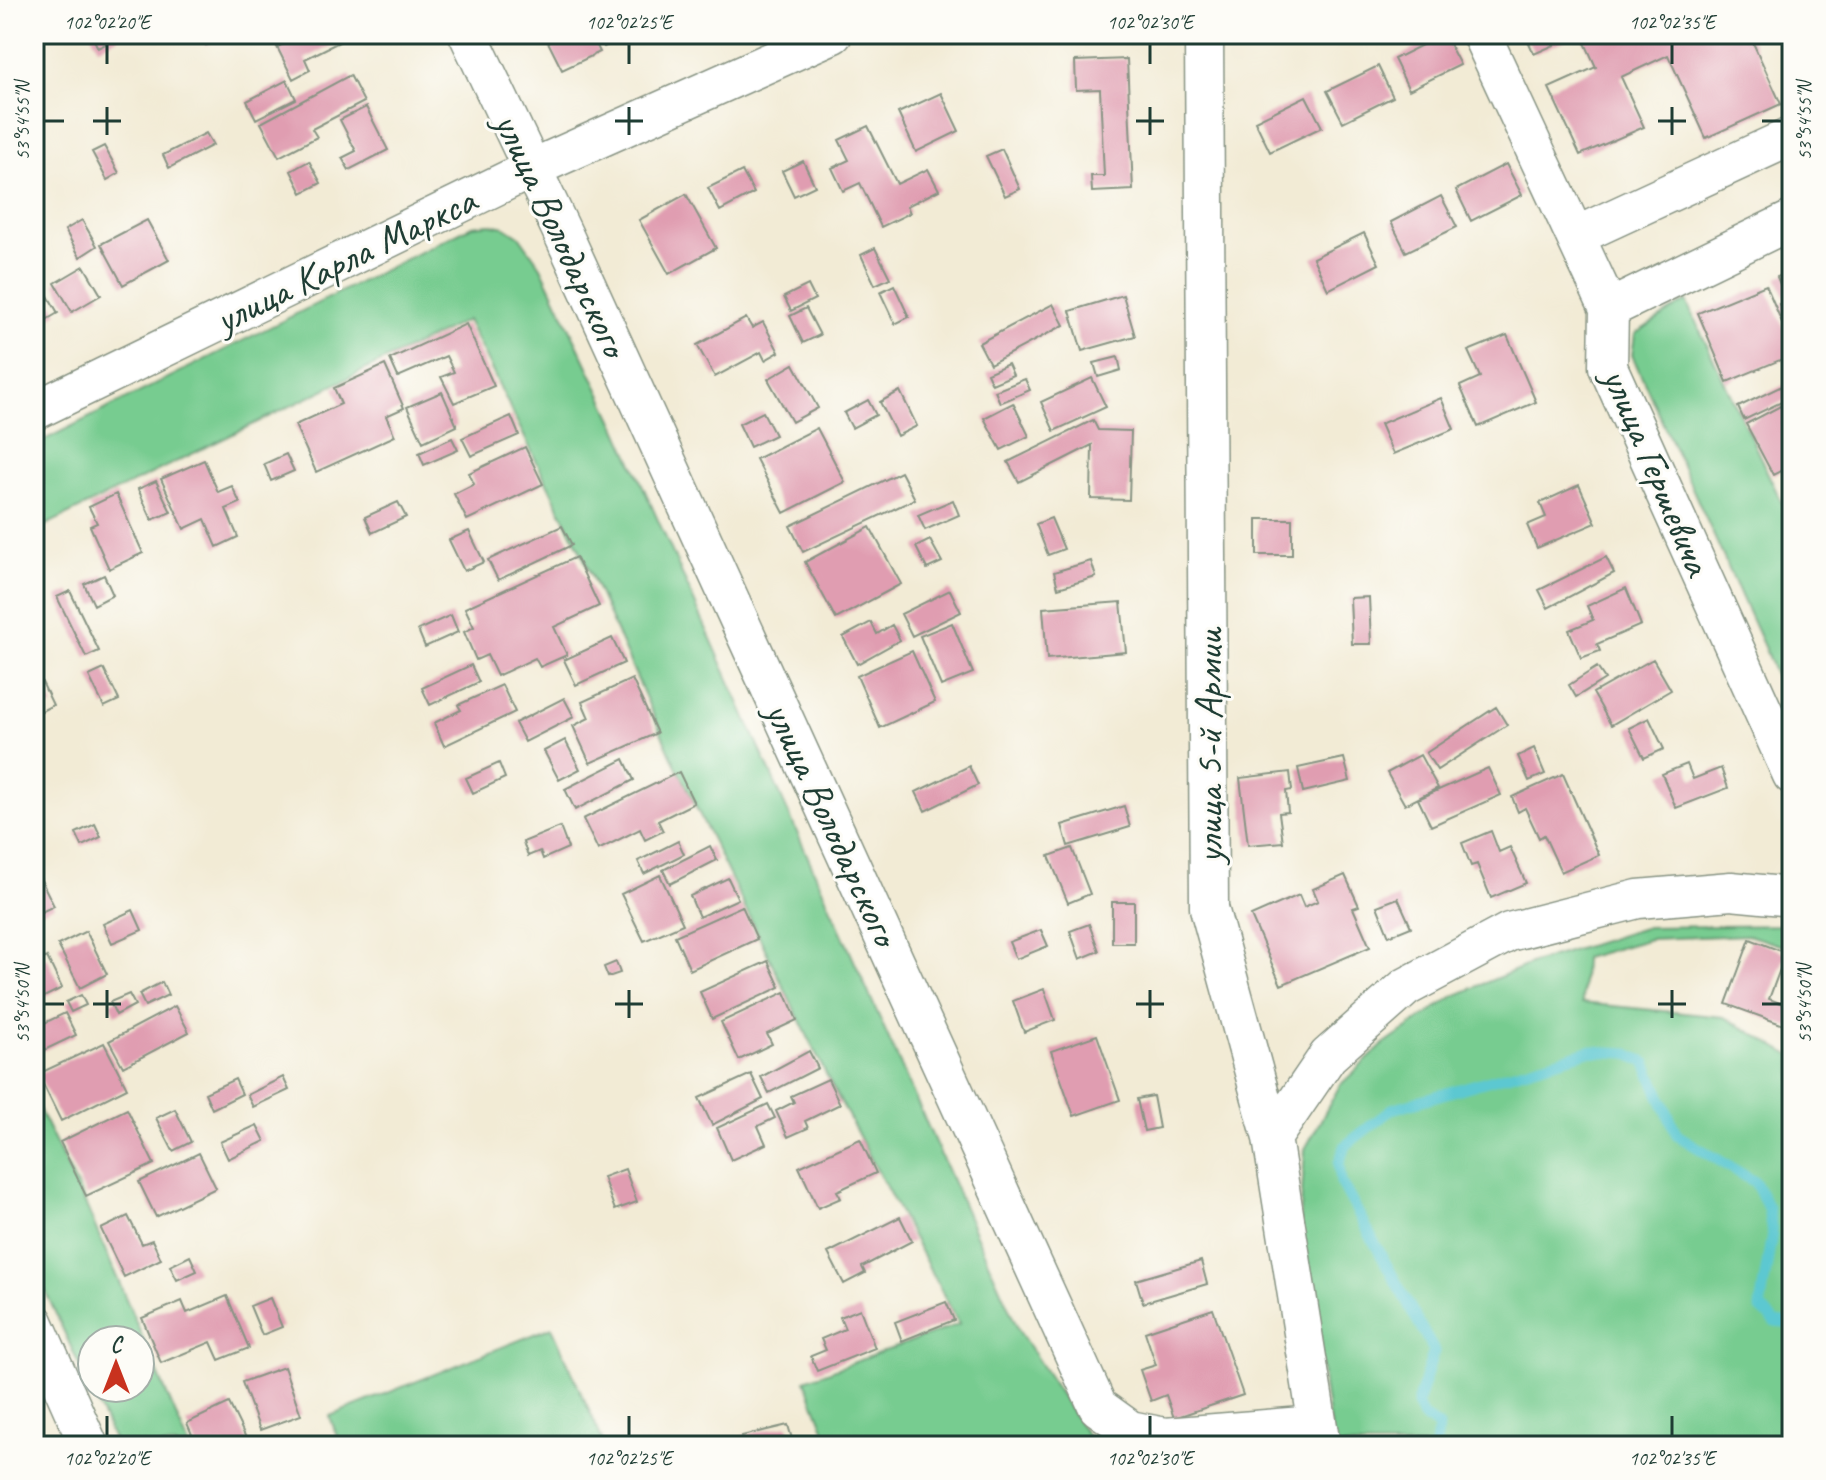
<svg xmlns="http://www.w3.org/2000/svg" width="1826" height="1480" font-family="Caveat,sans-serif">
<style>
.green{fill:#77cc90;stroke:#4b8462;stroke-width:2;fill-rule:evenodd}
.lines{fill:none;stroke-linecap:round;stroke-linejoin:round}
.stream{stroke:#5bc8d1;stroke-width:11}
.building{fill:#e09db1}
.minor-casing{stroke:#889484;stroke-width:41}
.minor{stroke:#fff;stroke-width:38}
.ticks{fill:none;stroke:#1f3d34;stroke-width:3}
.labels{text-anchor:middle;stroke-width:6;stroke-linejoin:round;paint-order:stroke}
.street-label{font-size:40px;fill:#1f3d34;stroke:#fdfcf7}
.neatline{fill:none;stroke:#1f3d34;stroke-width:3}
.ticks-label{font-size:20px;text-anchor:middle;fill:#1f3d34}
</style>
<rect width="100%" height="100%" fill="#fdfcf7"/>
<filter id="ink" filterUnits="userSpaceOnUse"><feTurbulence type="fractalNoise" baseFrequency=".0125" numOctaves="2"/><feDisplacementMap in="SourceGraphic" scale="16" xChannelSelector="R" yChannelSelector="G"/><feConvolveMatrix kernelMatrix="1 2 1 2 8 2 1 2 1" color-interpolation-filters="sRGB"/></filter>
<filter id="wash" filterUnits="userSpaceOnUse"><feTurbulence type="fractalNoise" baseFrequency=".006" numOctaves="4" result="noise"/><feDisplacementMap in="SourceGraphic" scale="32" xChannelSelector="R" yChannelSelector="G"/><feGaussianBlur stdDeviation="1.8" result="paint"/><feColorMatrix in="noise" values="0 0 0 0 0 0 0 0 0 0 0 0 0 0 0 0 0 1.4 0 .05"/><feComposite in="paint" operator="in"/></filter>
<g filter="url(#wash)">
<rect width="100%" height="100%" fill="#f2ebd5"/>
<path class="green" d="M490 224 505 227 519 236 541 267 617 428 1019 1331 1094 1446H831L805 1380 959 1324 827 1076 676 766 580 550 467 320 34 531V445L472 226Z
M1686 301 1792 524V719L1765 649 1632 355 1635 334Z
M1792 925V949L1748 935 1650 939 1584 958 1582 1003 1724 1017 1792 1056V1446H1333L1300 1223 1305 1149 1340 1085 1382 1046 1454 996 1533 963 1647 927Z
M34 1099 85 1203 189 1446H116L34 1266ZM92 1340H140V1388H92Z
M552 1327 605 1446H340L330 1416Z"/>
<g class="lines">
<path class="stream" d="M1435 1446 1439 1427 1423 1417 1417 1404 1434 1351 1341 1182 1339 1163 1345 1146 1392 1109 1589 1051 1627 1053 1646 1063 1677 1135 1755 1182 1768 1208 1772 1233 1760 1308 1775 1322 1792 1324"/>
</g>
<g id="blocks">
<path class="building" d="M91 34H125L98 48Z
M200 34H227L206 45Z
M291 34H335L339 42 305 59 310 70 293 79 277 47 294 39Z
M544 34H591L600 52 562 70Z
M597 34H632L604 47Z
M1444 34 1460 65 1409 90 1394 59Z
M1525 34H1579L1534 54Z
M1581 34H1749L1781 104 1706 138 1668 55 1621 77 1644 127 1580 155 1549 88 1596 67Z
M1127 59 1133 190 1092 192 1091 176H1104L1100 89 1076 90 1075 61Z
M1378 66 1393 97 1343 122 1327 91Z
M350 75 364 102 312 129 317 137 279 157 261 123Z
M287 80 296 99 256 119 247 101Z
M941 93 959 131 916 152 898 113Z
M1306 96 1322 127 1270 152 1255 121Z
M366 107 388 150 349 170 342 158 356 151 340 120Z
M868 126 897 184 928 169 939 190 907 206 910 213 881 227 860 183 843 191 832 168 849 160 839 140Z
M206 133 213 145 169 168 163 155Z
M104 146 119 173 107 180 92 152Z
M1002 149 1020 189 1005 196 986 156Z
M309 161 321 183 302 193 291 171Z
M803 161 815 186 794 196 782 171Z
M1506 164 1522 195 1471 221 1456 190Z
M742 171 754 193 720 211 708 188Z
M686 194 716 248 669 274 639 220Z
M1441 196 1457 227 1406 252 1391 222Z
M82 220 97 246 80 257 65 230Z
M147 220 169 260 123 285 101 244Z
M1364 233 1379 264 1328 290 1313 258Z
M875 248 890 278 875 285 861 255Z
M84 266 101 295 72 312 55 283Z
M34 272 58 313 34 327Z
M1790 272 1792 278V336L1779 304 1787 301 1777 277Z
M808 285 815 299 791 311 784 297Z
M894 285 909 317 895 324 880 292Z
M1766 285 1792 346V355L1727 382 1698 313Z
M1123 295 1135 336 1082 351 1070 311Z
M1053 304 1064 325 990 364 979 343Z
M806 308 820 335 803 343 790 316Z
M746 318 752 328 763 322 779 352 765 360 761 352 715 377 697 345Z
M466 324 494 386 454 403 441 377 454 372 446 356 398 377 390 359Z
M1507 335 1536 402 1478 427 1460 386 1480 377 1468 351Z
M1118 357 1121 370 1098 377 1094 363Z
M794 364 818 408 792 422 768 379Z
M1008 364 1013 375 992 384 987 373Z
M385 365 404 408 386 416 395 436 316 472 295 425 341 404 334 388Z
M1092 378 1106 407 1054 431 1041 402Z
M1025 379 1030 390 1000 403 995 391Z
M1786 384 1792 397 1744 420 1738 407Z
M900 391 917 426 897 436 880 402Z
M442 392 457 426 423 442 407 407Z
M1441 398 1454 429 1393 454 1380 424Z
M868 400 876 415 852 428 844 413Z
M1792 400V465L1773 475 1746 424Z
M1013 403 1029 436 1001 450 984 418Z
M763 412 775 435 750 447 739 424Z
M511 416 519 435 471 456 462 438Z
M1093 420 1098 430 1131 431 1129 500 1091 499 1092 445 1019 482 1008 462Z
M817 428 845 482 784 513 756 459Z
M452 438 458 450 424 465 419 453Z
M525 447 543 484 467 520 454 494 474 484 469 473Z
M286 454 294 471 271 481 264 464Z
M204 460 218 492 232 486 240 503 226 509 238 537 217 547 205 519 184 529 161 479Z
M901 472 915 499 803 552 790 526Z
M156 481 171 512 152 520 138 489Z
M1579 485 1596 523 1537 548 1527 525 1546 517 1540 503Z
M116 494 143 553 109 569 90 526 97 523 89 507Z
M953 500 959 515 925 530 918 515Z
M398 502 406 517 372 533 365 517Z
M1051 518 1064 549 1048 555 1036 524Z
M1257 519H1292V555H1257Z
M562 526 572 545 498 580 488 560Z
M870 527 901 584 836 619 805 562Z
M469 531 484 562 464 571 449 540Z
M930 540 942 562 927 569 916 547Z
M576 557 599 606 554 627 567 655 540 667 535 658 497 676 487 655 476 660 464 632 474 627 465 608Z
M1606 557 1614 573 1548 608 1539 590Z
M1091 561 1096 577 1058 588 1054 572Z
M104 575 113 595 94 605 84 584Z
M1626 588 1641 625 1597 644 1600 651 1581 658 1569 630 1593 620 1587 606Z
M950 590 961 612 912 636 901 614Z
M70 591 99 651 86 657 57 597Z
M1369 597 1371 644H1352L1350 598Z
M1121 602 1126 652 1047 659 1043 608Z
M451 615 458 632 425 647 418 630Z
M871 622 877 634 892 625 900 640 857 664 843 637Z
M952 623 973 673 941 686 920 636Z
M612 638 624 663 576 685 564 660Z
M912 651 935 702 880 728 857 676Z
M1653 659 1671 690 1611 725 1593 693Z
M471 665 479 682 430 705 422 688Z
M1597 667 1605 679 1576 697 1569 685Z
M104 669 119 700 104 707 89 676Z
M39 676 53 705 34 715V679Z
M632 679 657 733 590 763 573 726 589 718 582 702Z
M502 685 515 712 444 746 434 723 461 710 458 705Z
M564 698 574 717 525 742 515 723Z
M1496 707 1507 725 1437 770 1426 753Z
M1649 718 1664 749 1644 758 1629 728Z
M565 740 580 769 559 780 544 751Z
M1534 748 1545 774 1529 781 1518 756Z
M1420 755 1438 788 1405 805 1387 773Z
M1344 758 1350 781 1303 792 1298 768Z
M624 759 634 780 575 810 565 789Z
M499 763 505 778 473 793 466 778Z
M1687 764 1693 779 1721 768 1728 788 1676 808 1662 774Z
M969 766 978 785 925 811 916 792Z
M1488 768 1501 795 1431 826 1418 799Z
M679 772 694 803 658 821 663 831 645 840 640 829 598 850 583 819Z
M1290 772 1292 790 1286 791 1288 812 1279 813 1283 842 1248 845 1240 778Z
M1563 774 1599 855 1561 872 1544 835 1539 838 1525 808 1518 812 1512 797Z
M1124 806 1130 827 1068 846 1062 825Z
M95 824 101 837 82 846 76 833Z
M560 827 568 848 543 859 540 851 528 856 523 842Z
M1491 831 1499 852 1510 847 1526 883 1491 898 1477 864 1471 866 1462 843Z
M678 841 684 854 644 874 638 861Z
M710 846 717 860 670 884 663 870Z
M1072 848 1090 894 1068 903 1049 856Z
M36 870 54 906 35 915 34 871Z
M660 875 683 924 644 941 621 894Z
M1345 875 1359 906 1353 908 1370 947 1281 985 1251 916 1299 895 1304 907 1318 901 1313 889Z
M728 878 738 899 699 917 690 896Z
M1398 898 1411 927 1389 936 1377 906Z
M1112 902H1134V943H1112Z
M742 906 757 939 690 970 675 936Z
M133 910 142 930 112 943 103 924Z
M1089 924 1099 951 1080 959 1070 931Z
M1041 930 1048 946 1016 959 1009 942Z
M86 931 107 974 80 988 58 945Z
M1750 939 1786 953 1769 999 1788 1006 1792 996V1028L1726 1004Z
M47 957 62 988 34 1002V964Z
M768 961 780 987 712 1019 700 992Z
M616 962 620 973 608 977 604 967Z
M162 982 168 995 145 1006 139 994Z
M1044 989 1055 1020 1024 1032 1013 1001Z
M785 992 797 1020 767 1034 772 1044 739 1060 721 1022Z
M129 994 135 1005 116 1015 110 1002Z
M81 995 86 1005 71 1012 66 1002Z
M175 1006 189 1032 123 1067 109 1041Z
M65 1013 76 1035 34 1055V1028Z
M1097 1035 1120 1100 1074 1116 1051 1051Z
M104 1043 127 1088 61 1121 38 1074Z
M809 1051 818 1068 769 1093 761 1077Z
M751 1074 763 1099 712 1125 699 1098Z
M283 1077 289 1090 253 1107 247 1095Z
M235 1079 242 1094 212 1109 205 1093Z
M828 1079 840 1104 805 1121 808 1128 788 1137 776 1111 794 1102 791 1096Z
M1153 1096 1159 1128 1144 1131 1137 1099Z
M768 1104 775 1118 758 1126 766 1144 731 1160 717 1128Z
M127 1109 154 1164 86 1196 60 1142Z
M175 1109 191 1142 173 1151 156 1118Z
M257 1125 265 1141 228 1159 220 1142Z
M860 1139 876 1173 837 1191 841 1198 818 1208 799 1167Z
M199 1153 216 1188 156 1217 139 1182Z
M625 1169 637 1202 615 1210 603 1177Z
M128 1216 142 1244 152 1240 161 1259 124 1277 101 1229Z
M900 1217 912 1241 862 1267 865 1273 844 1284 828 1253Z
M190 1256 197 1271 177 1280 170 1266Z
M1201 1261 1207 1284 1143 1303 1136 1280Z
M227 1296 249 1348 219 1360 211 1342 161 1363 142 1318 182 1301 187 1313Z
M270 1298 282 1327 262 1335 250 1306Z
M946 1302 954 1320 902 1341 895 1322Z
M860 1309 875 1348 817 1371 811 1356 826 1350 821 1339 845 1329 840 1317Z
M1213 1309 1243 1395 1174 1418 1166 1395 1151 1401 1140 1370 1156 1365 1145 1332Z
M284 1367 301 1415 260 1430 242 1382Z
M229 1403 249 1444 197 1446 187 1423Z
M788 1425 794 1446H744L742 1436Z"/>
</g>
</g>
<g filter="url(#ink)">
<use href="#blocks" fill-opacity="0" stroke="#889484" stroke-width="2"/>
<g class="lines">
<defs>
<path id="minor" d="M468 34 564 236 1098 1407 1130 1430 1165 1437 1316 1425
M1204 34 1209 908 1272 1138 1321 1446
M1481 34 1609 309 1608 367 1792 775
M1576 236 1792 136
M1609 309 1792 220
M34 411 533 168 833 34
M1272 1138 1328 1056 1406 987 1509 932 1638 899 1731 891 1792 897
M34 1322 89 1446"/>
</defs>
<use href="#minor" class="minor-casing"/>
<use href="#minor" class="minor"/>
</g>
</g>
<path class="ticks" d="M107 44V64M629 44V64M1150 44V64M1672 44V64M107 107V135M629 107V135M1150 107V135M1672 107V135M44 121H64M93 121H121M615 121H643M1136 121H1164M1658 121H1686M1762 121H1782M107 990V1018M629 990V1018M1150 990V1018M1672 990V1018M44 1004H64M93 1004H121M615 1004H643M1136 1004H1164M1658 1004H1686M1762 1004H1782M107 1416V1436M629 1416V1436M1150 1416V1436M1672 1416V1436"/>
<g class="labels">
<g class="street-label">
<text transform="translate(562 234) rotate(65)" y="14">улица Володарского</text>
<text transform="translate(345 259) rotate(-26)" y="14">улица Карла Маркса</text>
<text transform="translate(1658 471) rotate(67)" y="14">улица Гершевича</text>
<text transform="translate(1208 746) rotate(-90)" y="14">улица 5-й Армии</text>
<text transform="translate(833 823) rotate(65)" y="14">улица Володарского</text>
</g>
</g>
<rect width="1826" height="1480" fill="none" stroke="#fdfcf7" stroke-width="88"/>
<g transform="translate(116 1364)"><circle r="38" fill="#fdfcf7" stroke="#a4b0a9" stroke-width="2"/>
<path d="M0-6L14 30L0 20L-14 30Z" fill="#c8321e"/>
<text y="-12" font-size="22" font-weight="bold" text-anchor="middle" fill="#1f3d34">С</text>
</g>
<rect x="44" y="44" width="1738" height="1392" class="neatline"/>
<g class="ticks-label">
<text x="107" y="29">102°02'20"E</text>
<text x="629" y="29">102°02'25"E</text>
<text x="1150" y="29">102°02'30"E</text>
<text x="1672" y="29">102°02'35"E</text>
<text transform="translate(22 121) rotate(-90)" y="7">53°54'55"N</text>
<text transform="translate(1804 121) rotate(-90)" y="7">53°54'55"N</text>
<text transform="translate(22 1004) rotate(-90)" y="7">53°54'50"N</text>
<text transform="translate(1804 1004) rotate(-90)" y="7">53°54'50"N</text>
<text x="107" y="1465">102°02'20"E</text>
<text x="629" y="1465">102°02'25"E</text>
<text x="1150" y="1465">102°02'30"E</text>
<text x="1672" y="1465">102°02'35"E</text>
</g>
</svg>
